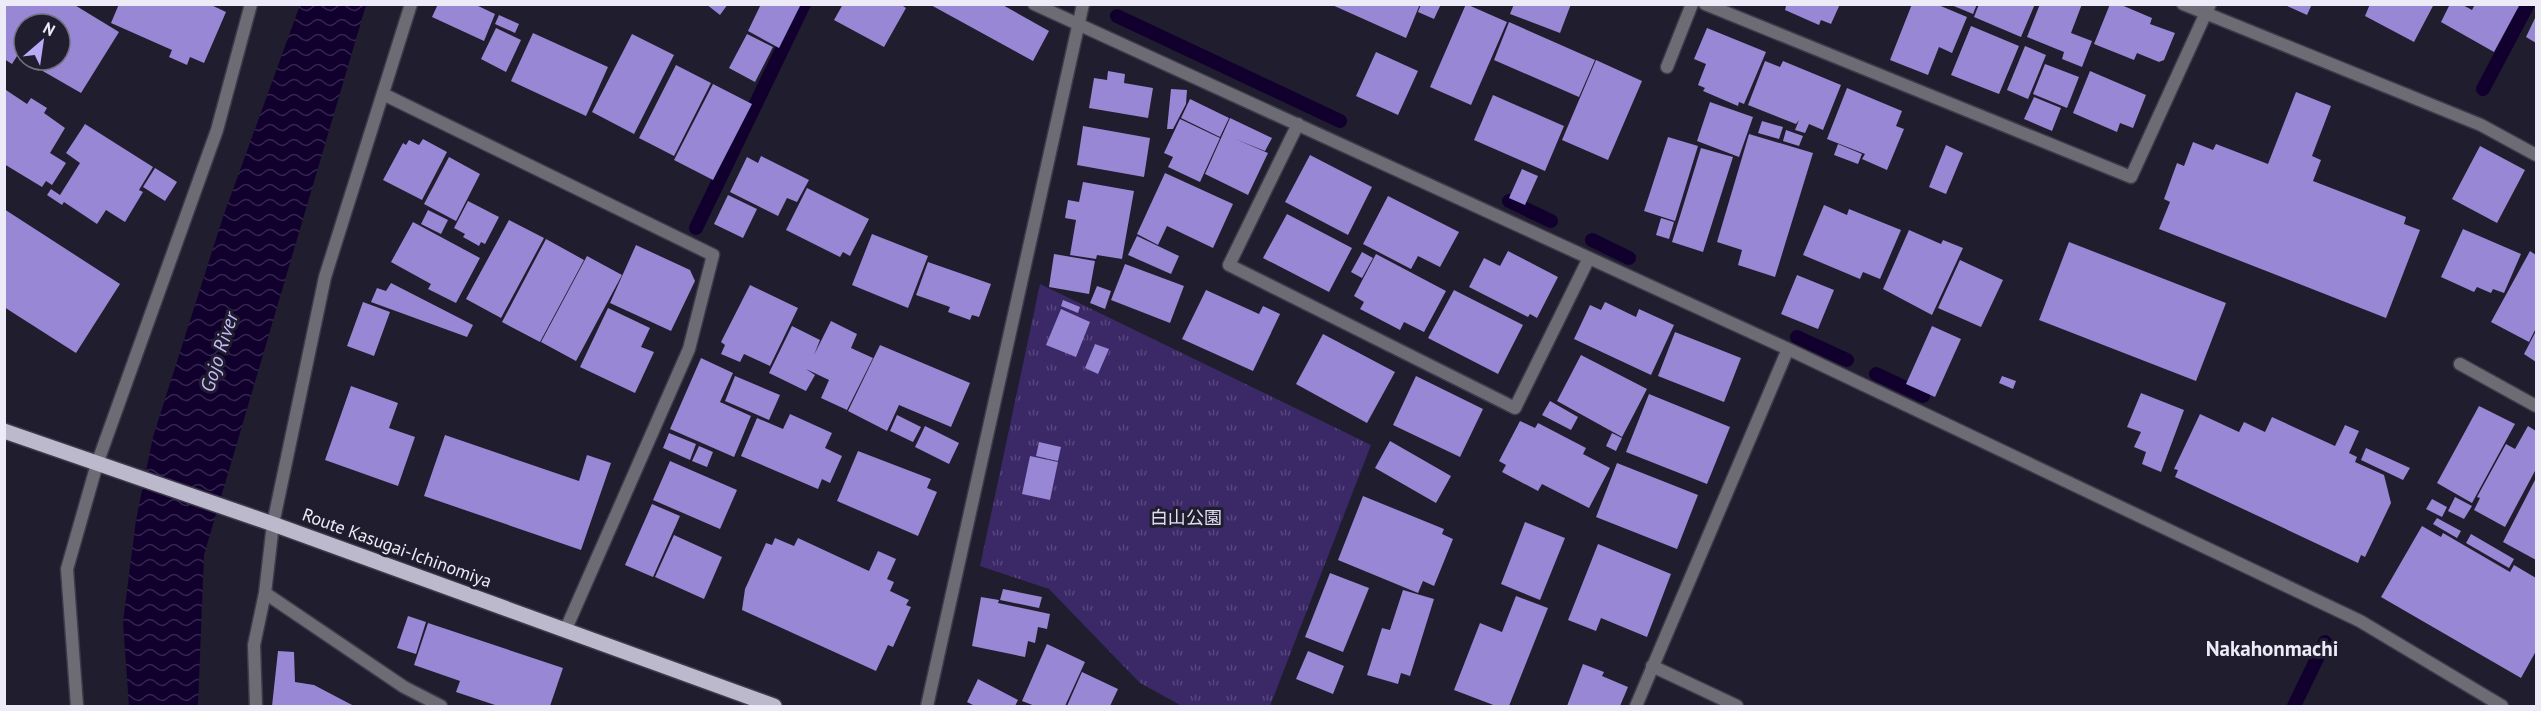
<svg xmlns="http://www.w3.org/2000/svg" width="2541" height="711" font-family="'PT Sans','Noto Sans JP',sans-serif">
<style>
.park{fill:url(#park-tufts)}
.water{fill:url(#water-waves)}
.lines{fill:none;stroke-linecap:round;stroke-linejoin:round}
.stream{stroke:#11002e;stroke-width:14}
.building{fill:#9787d4}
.minor-casing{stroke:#3d3a4a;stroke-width:15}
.tertiary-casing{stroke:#3d3a4a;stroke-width:15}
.primary-casing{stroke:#3d3a4a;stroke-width:18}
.minor{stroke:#6d6c75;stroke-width:12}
.tertiary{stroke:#6d6c75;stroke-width:12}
.primary{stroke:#bcb9cd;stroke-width:15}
.labels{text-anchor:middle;stroke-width:6;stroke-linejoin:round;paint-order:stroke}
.park-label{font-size:18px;fill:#e1def3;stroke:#201d2e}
.street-label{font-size:18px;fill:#edebf7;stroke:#201d2e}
.water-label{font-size:20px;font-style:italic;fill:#c5baf7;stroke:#201d2e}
.quarter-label{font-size:21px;font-weight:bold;fill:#edebf7;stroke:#201d2e}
</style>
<defs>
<pattern id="park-tufts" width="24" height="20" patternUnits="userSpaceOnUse" patternTransform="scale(1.5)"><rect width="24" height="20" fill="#3a2867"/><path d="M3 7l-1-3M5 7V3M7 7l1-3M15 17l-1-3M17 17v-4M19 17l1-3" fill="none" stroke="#57477e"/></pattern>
<pattern id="water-waves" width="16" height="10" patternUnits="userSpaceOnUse" patternTransform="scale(1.5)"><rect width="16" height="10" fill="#11002e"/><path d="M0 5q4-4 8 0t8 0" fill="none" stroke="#34254d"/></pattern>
</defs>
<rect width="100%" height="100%" fill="#201d2e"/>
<path class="park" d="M1040 284 1371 445 1270 706H1182L1140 683 1049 589 980 566Z"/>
<path class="water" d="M300 5H366L204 555 198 706H129L123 622 136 520 153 437 223 217Z"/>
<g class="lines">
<path class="stream" d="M1117 16 1340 121
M2483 89 2528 4
M1509 201 1551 221
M696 228 804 4
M1592 240 1629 258
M1797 337 1847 360
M1876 374 1923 396
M2294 706 2325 642"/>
</g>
<path class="building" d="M4 4H73L119 32 81 93 34 66 38 60H60V24H24V60H30L28 63 17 56 12 64 4 59Z
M119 4H209L226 12 204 63 190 57 187 65 169 57 172 50 111 23Z
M438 4H474L495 14 484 41 432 17Z
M706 4H728L720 15Z
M761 4H801L779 48 748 31Z
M843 4H900L906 8 884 47 834 20Z
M929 4H1001L1049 31 1033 61Z
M1330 4H1420L1406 38Z
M1421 4H1441L1434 19 1418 12Z
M1466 4 1507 22 1471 105 1430 87Z
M1514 4H1571L1560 33 1510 14Z
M1782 4H1840L1831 24 1821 20 1819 25 1785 10 1786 6Z
M1912 4H1936L1967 17 1952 53 1939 47 1928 75 1890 60Z
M1949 4H1977L1973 14Z
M1979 4H2035L2021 37 1974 17Z
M2040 4H2082L2071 33 2092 41 2082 67 2062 59 2064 52 2027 37Z
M2110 4H2119L2152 18 2150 24 2175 33 2164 60 2159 62 2137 53 2134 60 2094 44Z
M2283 4H2312L2307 15Z
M2370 4H2434L2414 42 2365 16Z
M2450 4H2461L2472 10 2475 4H2520L2494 52 2441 22Z
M499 15 519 24 515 33 495 24Z
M2536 16V43L2526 37Z
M1509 22 1595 60 1579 97 1494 60Z
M1971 26 2019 46 1999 94 1951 75Z
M496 28 521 40 506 72 481 59Z
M1707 28 1766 52 1744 104 1739 102 1738 106 1703 91 1705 88 1698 85 1706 64 1694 59Z
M533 33 608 67 586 116 511 81Z
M632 34 674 55 634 134 592 112Z
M747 34 773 47 755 82 729 68Z
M2025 46 2046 55 2028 99 2007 90Z
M1376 52 1418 71 1398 115 1356 96Z
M1596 60 1642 81 1608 160 1562 140Z
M1765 61 1780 67 1783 61 1841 85 1823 130 1809 124 1805 133 1795 130 1799 120 1796 124 1748 105Z
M2045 64 2079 77 2067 108 2033 94Z
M676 65 711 83 674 156 639 138Z
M1108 71 1125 74 1124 83 1153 88 1148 118 1089 108 1094 78 1107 80Z
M2090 71 2146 95 2133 128 2120 123 2117 132 2073 113Z
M713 84 752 104 713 180 674 160Z
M1847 88 1902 111 1896 126 1904 129 1887 170 1862 159 1865 154 1827 139Z
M1171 89 1187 90 1186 104 1173 129H1167Z
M6 90 27 104 31 98 47 108 44 113 65 128 50 153 66 163 52 185 46 181 42 187 4 164Z
M2296 92 2331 106 2312 156 2321 160 2313 181 2406 217 2404 224 2420 230 2386 318 2159 229 2170 202 2164 199 2177 163 2184 166 2193 142 2213 150 2216 144 2268 164Z
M1493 95 1564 126 1545 171 1474 140Z
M2034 97 2061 108 2052 131 2024 119Z
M1190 99 1229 118 1220 137 1181 118Z
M1710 102 1753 117 1739 157 1697 141Z
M1230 118 1272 138 1265 151 1235 139 1268 153 1248 195 1205 174Z
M1180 119 1220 138 1200 182 1168 167 1173 157 1164 153Z
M1762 121 1783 127 1779 139 1758 133Z
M85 124 153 167 139 190 143 192 125 222 106 210 97 224 64 202 62 205 47 195 51 189 60 195 80 163 66 153Z
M1083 126 1150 138 1144 177 1077 165Z
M1786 130 1803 136 1799 146 1783 141Z
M1749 134 1813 153 1775 277 1738 265 1742 250 1717 242Z
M1668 137 1698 146 1675 221 1644 211Z
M423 139 447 152 422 200 383 180 403 143 406 145 409 140 419 145Z
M1838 144 1862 154 1858 164 1834 155Z
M1946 145 1963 153 1946 194 1929 187Z
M2480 146 2525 170 2497 223 2452 199Z
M1701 148 1733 157 1703 252 1672 242Z
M1310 155 1372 187 1348 235 1285 202Z
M761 156 809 180 797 202 787 198 778 216 730 192 747 157 758 163Z
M449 157 480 174 456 221 424 204Z
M155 168 177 182 165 201 143 187Z
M1522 169 1538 176 1525 205 1509 198Z
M1165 173 1233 204 1213 248 1167 226 1158 245 1137 234Z
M1083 182 1134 191 1122 259 1097 255 1096 259 1070 255 1076 220 1065 218 1068 200 1079 202Z
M807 188 869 219 850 256 843 252 840 257 786 230Z
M728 195 757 209 743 238 714 224Z
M1388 196 1459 232 1440 267 1418 256 1411 269 1363 244Z
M468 201 499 217 485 244 481 242 479 246 463 237 465 234 454 228Z
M1824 205 1847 215 1849 209 1901 230 1880 279 1863 272 1860 279 1803 255Z
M4 209 120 284 76 353 4 307Z
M428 210 448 220 441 234 421 224Z
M1287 214 1352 248 1329 292 1263 258Z
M1661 218 1674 222 1669 239 1656 235Z
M509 220 544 238 501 318 466 299Z
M413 222 480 258 456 303 428 289 431 284 391 262Z
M2463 229 2521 254 2504 293 2493 289 2491 293 2477 287 2474 292 2441 277Z
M1909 230 1941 244 1943 240 1963 248 1932 315 1883 289Z
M872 234 928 256 908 308 852 285Z
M1137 236 1179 256 1171 274 1128 255Z
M546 239 584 260 540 342 502 322Z
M2069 242 2226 303 2196 381 2039 320Z
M636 245 690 270 695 281 671 331 610 303Z
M1508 251 1558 277 1537 318 1530 314 1528 317 1469 287 1484 258 1500 266Z
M2530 251 2536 255V328L2529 342 2491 322Z
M1362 252 1373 258 1362 278 1351 272Z
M1054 254 1095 261 1089 294 1049 287Z
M1376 254 1446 291 1424 332 1404 322 1400 330 1360 309 1364 302 1354 296Z
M587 256 622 275 576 361 541 342Z
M1960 260 2003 280 1981 327 1938 308Z
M928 262 991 284 979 317 972 315 970 320 948 312 950 307 916 295Z
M1125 264 1184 286 1170 323 1111 300Z
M1797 275 1834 290 1818 329 1781 314Z
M391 283 473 325 467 337 371 302 377 288 386 291Z
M750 285 798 308 770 366 744 354 740 362 721 354 725 345 721 342Z
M1097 286 1111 291 1105 309 1090 303Z
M1206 290 1259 314 1263 306 1280 314 1253 371 1182 339Z
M1454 290 1523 325 1498 374 1428 338Z
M1063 300 1080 307 1078 313 1061 306Z
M363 302 390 312 374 356 347 346Z
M1605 302 1636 317 1639 309 1674 325 1651 375 1574 339 1590 305 1601 310Z
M608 308 650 328 641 347 654 352 635 393 580 367Z
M1061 309 1090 322 1076 357 1046 345Z
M831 321 857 334 851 348 873 358 847 410 821 398 829 380 806 369 815 375 806 391 769 373 792 326 820 340 814 355Z
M1932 326 1961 339 1935 397 1906 384Z
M2536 331V362L2524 354Z
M1675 332 1741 358 1724 402 1658 376Z
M1323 334 1395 372 1367 423 1296 384Z
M1095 344 1109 349 1098 374 1085 368Z
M880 345 970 383 951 427 899 405 887 431 848 411Z
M1581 355 1647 389 1622 437 1557 401Z
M701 358 733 373 720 402 751 416 734 457 670 429Z
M735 376 780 395 769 420 725 401Z
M1416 376 1483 409 1460 457 1393 425Z
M2002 376 2016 381 2013 389 1999 383Z
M351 386 398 403 389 428 415 437 398 486 325 460Z
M2141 393 2184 410 2161 472 2142 464 2146 452 2134 447 2141 432 2127 427Z
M1649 394 1730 427 1707 484 1626 452Z
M1550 401 1578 417 1571 430 1542 415Z
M2479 406 2515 424 2472 503 2437 483Z
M790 414 832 433 825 448 842 456 830 483 822 479 818 489 741 456 757 418 783 429Z
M2200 414 2239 432 2244 422 2265 432 2272 417 2335 446 2345 425 2359 431 2349 453 2357 457 2355 462 2384 475 2391 503 2365 557 2361 555 2358 563 2175 477 2178 470 2174 469Z
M897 415 921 427 913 442 890 431Z
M1520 421 1535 428 1538 423 1586 448 1583 454 1610 468 1589 508 1542 484 1538 491 1502 472 1506 465 1499 461Z
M925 426 959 443 949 464 915 447Z
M2528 426 2536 431V469L2505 527 2474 510 2480 498 2477 497 2506 444 2515 449Z
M669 433 696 444 690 460 663 448Z
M1612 433 1622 438 1616 451 1606 446Z
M445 435 579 481 587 455 611 463 581 550 424 496Z
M1390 441 1451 476 1436 503 1375 468Z
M1039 442 1061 447 1058 461 1036 456Z
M699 446 713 452 707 467 692 461Z
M2366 448 2410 468 2403 480 2361 460Z
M858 451 931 479 927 488 937 492 918 536 837 501Z
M1030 456 1058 462 1050 500 1022 494Z
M670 461 737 490 720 529 653 500Z
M1617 463 1698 495 1677 549 1596 517Z
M2536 478V560L2503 542Z
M1363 496 1444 529 1442 534 1453 539 1434 586 1423 581 1418 593 1338 560Z
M2455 497 2472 506 2464 519 2448 511Z
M2432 499 2447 507 2442 517 2426 509Z
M652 504 680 516 653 577 625 565Z
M2437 518 2461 531 2457 538 2433 524Z
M1525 522 1565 538 1540 600 1501 584Z
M2422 526 2441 537 2443 533 2510 572 2514 565 2536 578V651L2521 678 2381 597Z
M2471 534 2514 559 2509 568 2466 543Z
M674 535 722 557 704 599 655 577Z
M775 538 794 546 798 538 869 571 878 551 896 559 887 579 894 582 890 591 909 600 906 605 911 607 893 647 888 645 876 671 742 610 745 589 766 543 772 545Z
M1598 544 1671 574 1647 637 1601 618 1596 631 1568 620Z
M1330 573 1369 588 1343 652 1305 637Z
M1003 589 1042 597 1039 608 1000 600Z
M1403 590 1434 599 1410 676 1401 673 1398 684 1367 675 1382 628 1390 630Z
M1516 596 1548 608 1509 706H1496L1454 690 1480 623 1502 632Z
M981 597 999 600 998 603 1050 614 1047 629 1038 627 1035 643 1028 641 1025 657 972 646Z
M408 616 426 622 416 654 397 648Z
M428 623 563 668 550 706H498L456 692 460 681 414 665Z
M1047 644 1085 662 1065 706H1035L1022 701Z
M278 651 294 652 295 682 314 685 354 706H272Z
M1308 651 1344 666 1333 694 1296 679Z
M1583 664 1604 672 1602 676 1628 687 1620 706H1567Z
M1082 672 1118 689 1110 706H1067Z
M978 679 1018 700 1015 706H975L967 702Z"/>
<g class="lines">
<defs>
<path id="minor" d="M1034 4 1788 349 2360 621 2502 706
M1705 4 2131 177 2210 4
M2183 4 2481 125 2536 155
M1667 67 1692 4
M383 94 713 255 689 349 565 631
M1298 124 1229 265 1515 408 1589 258
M2460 364 2536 406
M265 593 404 687 441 706
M1652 666 1737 706
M77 706 67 569 97 464 217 130 251 4
M256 706 254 645 265 593 273 524 325 277 411 4
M1636 706 1788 349"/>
<path id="tertiary" d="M927 706 1083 4"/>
<path id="primary" d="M4 431 273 524 774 706"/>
</defs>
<use href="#minor" class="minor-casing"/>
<use href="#tertiary" class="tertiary-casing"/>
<use href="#primary" class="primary-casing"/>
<use href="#minor" class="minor"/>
<use href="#tertiary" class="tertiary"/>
<use href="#primary" class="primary"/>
</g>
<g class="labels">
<g class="park-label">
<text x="1186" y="524">白山公園</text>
</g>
<g class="street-label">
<text transform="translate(397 548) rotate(20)" y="6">Route Kasugai-Ichinomiya</text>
</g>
<g class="water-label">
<text transform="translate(219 352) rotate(-72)" y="7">Gojo River</text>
</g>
<g class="quarter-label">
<text x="2272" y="656">Nakahonmachi</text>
</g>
</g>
<rect width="2541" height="711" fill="none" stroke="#edebf7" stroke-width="12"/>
<g transform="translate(42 42) rotate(29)"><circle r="28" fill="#201d2e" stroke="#726f7e" stroke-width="1.5"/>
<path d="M0-4.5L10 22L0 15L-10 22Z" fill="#baaaf7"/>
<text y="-9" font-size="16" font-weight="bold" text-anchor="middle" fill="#edebf7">N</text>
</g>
</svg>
